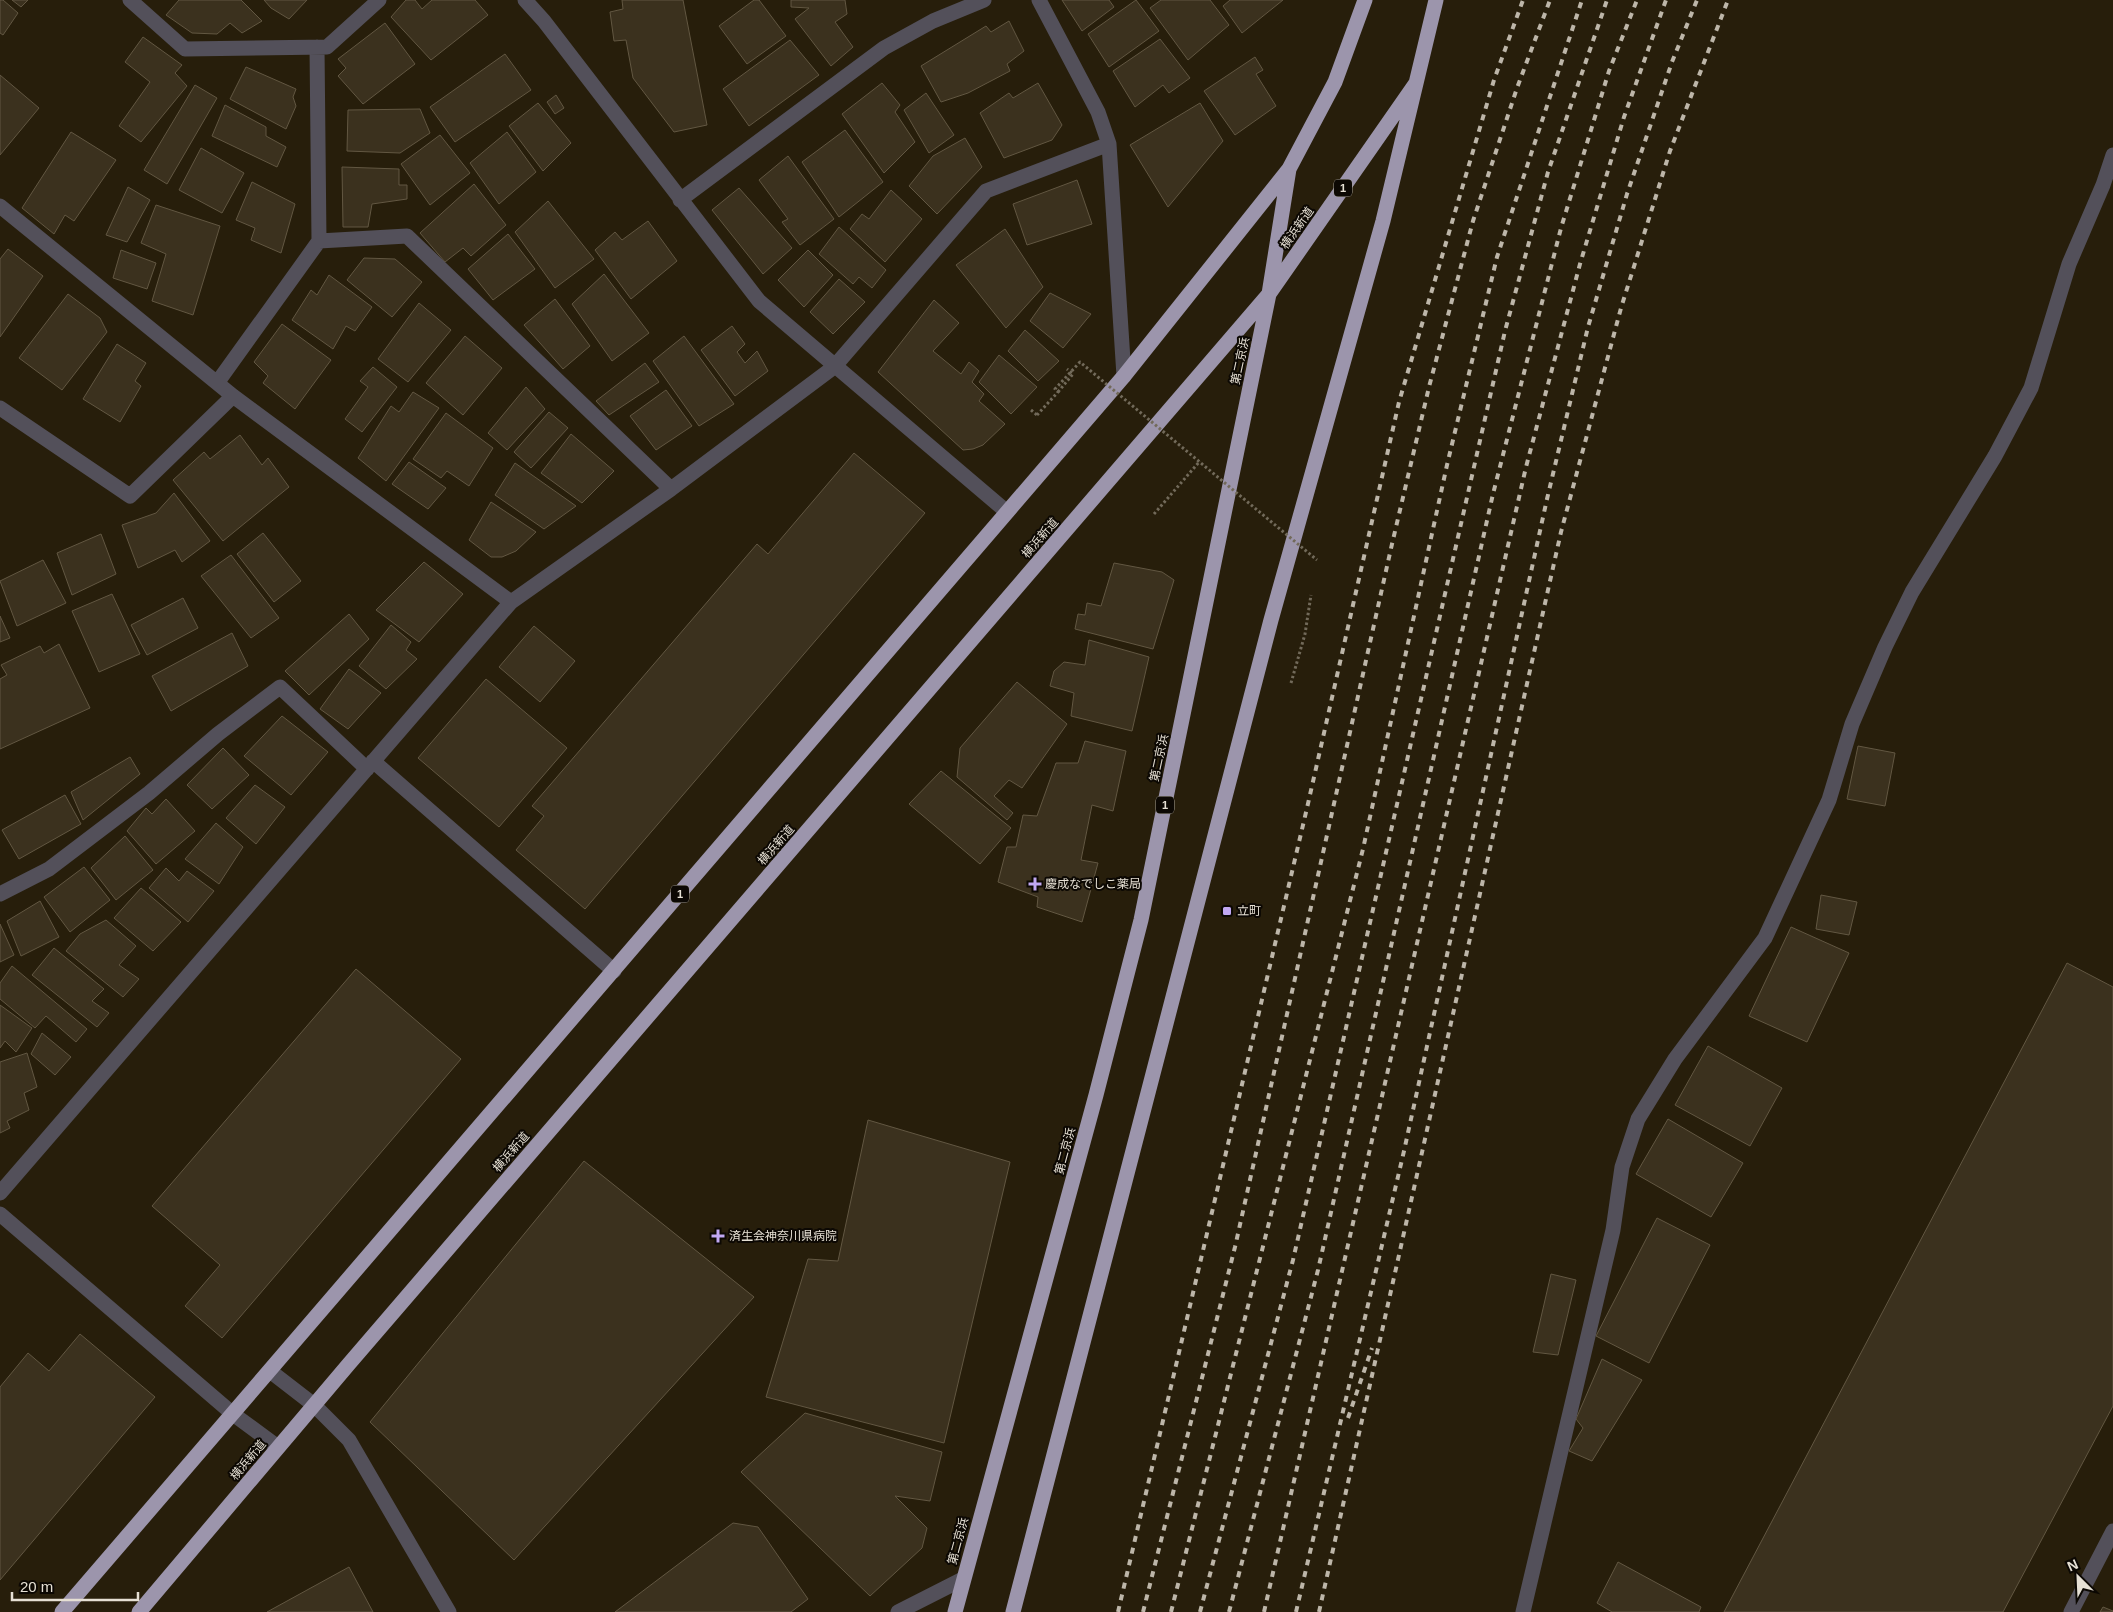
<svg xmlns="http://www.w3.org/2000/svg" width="2113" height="1612" font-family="Arial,'Noto Sans JP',sans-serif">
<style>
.building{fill:#3b311e;stroke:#625742}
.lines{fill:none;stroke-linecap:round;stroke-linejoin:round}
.path{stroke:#726a5a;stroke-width:3;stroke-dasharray:2.5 2.5;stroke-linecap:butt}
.minor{stroke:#53505a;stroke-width:15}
.highway{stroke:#9c95ac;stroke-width:15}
.rail{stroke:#bdb6a9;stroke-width:4;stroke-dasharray:6 6;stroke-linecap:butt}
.path-bridge{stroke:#726a5a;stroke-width:3;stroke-dasharray:2.5 2.5;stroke-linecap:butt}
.poi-dot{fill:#c1a8f3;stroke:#0c0803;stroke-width:2}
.labels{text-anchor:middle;stroke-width:4;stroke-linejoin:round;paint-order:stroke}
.shield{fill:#0c0803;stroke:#a59f95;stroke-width:1}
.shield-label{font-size:11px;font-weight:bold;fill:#e6e0d4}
.street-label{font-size:12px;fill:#e6e0d4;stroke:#0c0803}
.poi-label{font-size:12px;fill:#e6e0d4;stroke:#0c0803;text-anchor:start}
</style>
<rect width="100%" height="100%" fill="#271e0b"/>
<path class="building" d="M0 0H3L18 13 3 35 0 33Z
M12 0H28L21 7Z
M179 0H241L262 21 242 33 230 23 217 34 192 33 166 15Z
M264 0H307L289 19 271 8Z
M406 0H415L422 9 432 0H475L488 15 431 60 391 17Z
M622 0H683L707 125 674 132 633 78 626 40 614 41 610 12 623 9Z
M754 0H759L786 36 747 64 719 26Z
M791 0H845L847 14 835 22 853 47 831 66 795 19 809 8 791 7Z
M1062 0H1109L1114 7 1082 31Z
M1136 0 1159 31 1109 67 1088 34Z
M1161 0H1210L1229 25 1188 60 1150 8Z
M1230 0H1283L1242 33 1223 6Z
M1009 21 1024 51 1007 64 1010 71 968 93 941 102 921 66 986 26 991 32Z
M385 23 415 64 363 104 338 76 346 68 338 59Z
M143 37 182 65 175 73 187 86 141 142 119 126 150 82 125 62Z
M1160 39 1190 78 1169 93 1163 85 1135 107 1113 71Z
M790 40 819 75 749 126 723 89Z
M505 54 531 90 455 142 430 107Z
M1255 57 1263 70 1256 74 1276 106 1235 135 1204 91Z
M246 67 296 89 293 97 296 106 286 129 230 99Z
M0 75 39 108 0 155Z
M882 83 900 105 895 112 915 142 884 173 842 114Z
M1038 83 1062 125 1052 140 1004 158 980 113 1009 93 1013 98Z
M195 85 217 98 167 184 144 170Z
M926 93 954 135 929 153 904 110Z
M556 95 564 108 555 114 547 102Z
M538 103 571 143 543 171 509 126Z
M1200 103 1223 141 1168 207 1130 145Z
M225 105 266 127V136L286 147 277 167 212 136Z
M420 109 430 133 400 153 347 151 348 110Z
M845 130 883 182 839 217 802 162Z
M71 132 116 160 74 221 65 215 54 234 22 208Z
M507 132 536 172 499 204 470 163Z
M440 135 470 173 430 205 401 164Z
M965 138 982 167 937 214 909 186 933 156Z
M201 148 244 173 222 213 179 190Z
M788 156 834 219 800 245 782 222 788 219 759 180Z
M342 167 399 169V185H407V199L372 204 368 227H343Z
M1077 180 1092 224 1027 245 1013 204Z
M252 182 295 204 281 253 251 240 255 228 236 220Z
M474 184 506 225 471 256 463 248 445 262 420 233Z
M128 187 150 200 127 242 106 235Z
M739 188 792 248 763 274 712 210Z
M891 190 922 219 885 262 850 229 862 214 869 219Z
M548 201 594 259 555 288 515 232Z
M156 205 220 226 193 315 152 301 166 254 141 243Z
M648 221 677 261 631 299 595 250 615 232 622 240Z
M839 227 886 270 872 288 859 277 853 284 819 254Z
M1005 229 1043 287 1006 328 956 265Z
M508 234 535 269 493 300 468 269Z
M8 249 43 276 0 337V259Z
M121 250 156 263 147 289 113 278Z
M808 250 833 275 804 307 778 280Z
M364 258 395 259 422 282 392 317 347 280Z
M604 274 649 333 612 361 572 304Z
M329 275 372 307 355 331 346 326 333 349 292 320 311 290 317 295Z
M839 279 865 302 833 334 810 312Z
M1050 293 1091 314 1063 348 1030 321Z
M68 294 100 318 107 332 62 390 19 358Z
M555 299 590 346 563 369 524 325Z
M934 300 959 323 933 351 961 374 969 362 979 371 972 382 984 394 979 401 1005 424 983 445 973 449 963 450 878 372Z
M419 303 451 330 408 382 378 359Z
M282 324 331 360 295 409 263 383 268 376 254 362Z
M732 326 745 344 737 352 745 363 757 351 768 371 735 396 701 350Z
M1025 330 1059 361 1038 381 1008 351Z
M465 336 502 368 463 415 426 383Z
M684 336 734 404 699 426 653 361Z
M117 344 146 363 135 381 141 386 120 422 83 399Z
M999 355 1037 387 1011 414 979 382Z
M645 363 659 382 609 415 596 401Z
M373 367 397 387 362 432 345 419 368 387 360 381Z
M526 387 545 409 507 450 488 433Z
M666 390 692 426 656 450 630 416Z
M413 392 439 408 386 481 358 458 391 406 399 412Z
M549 412 568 428 531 468 514 452Z
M446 413 493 448 469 486 447 471 441 478 413 459Z
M571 434 614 471 582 503 541 473Z
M240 435 262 465 268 458 289 487 223 541 173 480 204 452 210 459Z
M854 453 925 513 585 909 516 850 544 816 532 806 757 544 768 554Z
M409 462 446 488 428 509 392 484Z
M515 463 576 506 544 529 495 495Z
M174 493 210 541 182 562 175 550 138 568 122 525 156 513Z
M491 502 536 532 516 551 502 557H491L469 540Z
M263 533 301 581 274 602 237 554Z
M101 534 116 574 72 595 57 553Z
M231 555 279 618 251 638 201 576Z
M43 560 66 603 17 626 0 581Z
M424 562 463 594 419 642 376 610Z
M1114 563 1162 572 1174 580 1153 649 1075 629 1078 614 1085 615 1087 603 1101 606Z
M112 594 140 654 99 672 72 611Z
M183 598 198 628 147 655 131 625Z
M349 614 369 639 309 695 285 671Z
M0 616 10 638 0 642Z
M391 625 411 642 406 650 417 659 386 689 359 666Z
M534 626 575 661 540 702 499 667Z
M232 633 248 666 171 711 152 676Z
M1089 640 1149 657 1132 731 1071 716 1074 693 1050 686 1054 671 1064 662 1085 665Z
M59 644 90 708 0 749V679L7 675 1 665 40 646 44 653Z
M349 669 381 693 348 729 320 709Z
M486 679 567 748 499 827 418 758Z
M1017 682 1067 724 1022 788 1009 780 994 796 1013 813 1007 820 957 777 960 748Z
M282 716 328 752 291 795 244 756Z
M1085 741 1126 751 1113 811 1092 805 1081 860 1098 863 1082 922 1037 907 1038 897 998 882 1007 847H1016L1023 815 1037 816 1056 763H1078Z
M1858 746 1895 753 1885 806 1847 799Z
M223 748 249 775 212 809 187 785Z
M130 757 140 774 83 820 71 792Z
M941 771 1011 828 980 864 909 804Z
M255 785 285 807 256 844 226 818Z
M65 795 81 824 19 859 2 830Z
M166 799 195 831 156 864 127 831 146 808 152 814Z
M216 823 243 847 219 884 185 859Z
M125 836 153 870 116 900 91 868Z
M84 867 110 900 70 932 44 897Z
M166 868 179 881 187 871 214 891 188 922 149 888Z
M141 888 181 922 153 951 114 918Z
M1821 895 1857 902 1849 935 1816 929Z
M40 901 59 937 21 956 7 921Z
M106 920 136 946 119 965 139 979 123 997 66 951 80 934Z
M0 924 14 955 0 962Z
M1791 927 1849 953 1807 1042 1749 1016Z
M54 948 104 989 92 1001 109 1013 97 1027 32 975Z
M2067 963 2113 987V1406L2003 1612H1724Z
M12 966 87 1029 76 1042 46 1016 35 1028 0 999V983Z
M356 969 461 1059 222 1338 185 1306 220 1265 152 1206Z
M0 1005 32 1028 16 1052 5 1041 0 1048Z
M42 1033 71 1057 55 1075 31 1054Z
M1708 1046 1782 1088 1750 1146 1675 1105Z
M27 1053 37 1087 24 1093 29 1110 7 1121 10 1128 0 1133V1062Z
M1668 1119 1743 1163 1711 1217 1636 1174Z
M868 1120 1010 1162 944 1443 766 1397 808 1259 838 1261Z
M584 1161 754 1297 514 1560 370 1422Z
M1657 1218 1710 1245 1649 1363 1596 1336Z
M1551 1274 1576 1280 1558 1355 1533 1352Z
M80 1334 155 1397 0 1580V1387L28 1353 49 1371Z
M1602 1359 1642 1380 1592 1461 1569 1451 1583 1428 1576 1419Z
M805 1413 942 1452 930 1501 895 1496 927 1528 922 1548 870 1596 741 1472Z
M733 1523 758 1527 808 1599 791 1612H615Z
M1618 1562 1701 1607 1699 1612H1612L1597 1603Z
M349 1567 373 1612H267Z
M2103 1607 2113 1611V1612H2100Z"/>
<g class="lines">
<path class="path" d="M1058 392 1073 374 1067 369
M1031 410 1037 415
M1154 514 1200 461
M1291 683 1305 634 1311 595"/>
<path class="minor" d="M130 0 185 49 327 47 379 0
M525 0 544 21 759 301 1007 512
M1039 0 1098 112 1109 144 1124 376
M680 200 884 48 933 21 984 0
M0 206 233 396 511 602
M319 241 407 236 671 489
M217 383 319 241 317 47
M0 408 130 496 233 396
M373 761 614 971
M0 894 49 869 149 793 218 734 280 687 367 769
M0 1193 511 602 671 489 834 367 986 191 1109 144
M0 1214 233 1414 278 1447
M270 1371 314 1405 349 1440 449 1612
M898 1612 963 1579
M1523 1612 1613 1230 1622 1167 1638 1119 1675 1059 1765 938 1829 800 1852 724 1885 647 1912 592 1995 456 2031 388 2069 264 2103 185 2113 155
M2071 1612 2113 1531"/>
<path class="highway" d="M62 1612 1124 376 1289 169
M139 1612 348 1365 1269 294 1416 83
M955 1612 1096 1095 1141 920 1269 294 1289 169 1335 82 1365 0
M1013 1612 1271 620 1383 221 1436 0"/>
<path class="rail" d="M1348 1418 1372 1348
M1118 1612 1307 808 1399 402 1494 80 1523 0
M1143 1612 1235 1247 1392 544 1429 387 1473 221 1517 88 1550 0
M1171 1612 1363 849 1447 465 1497 257 1582 0
M1200 1612 1293 1260 1505 331 1548 172 1607 0
M1229 1612 1318 1270 1493 494 1561 228 1609 71 1637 0
M1264 1612 1526 467 1580 264 1624 117 1666 0
M1296 1612 1404 1151 1547 499 1588 327 1627 194 1672 62 1697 0
M1319 1612 1561 532 1621 308 1670 151 1728 0"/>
<path class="path-bridge" d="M1037 415 1058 392 1055 389 1080 362 1317 560"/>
</g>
<g class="poi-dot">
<path d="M1032.5 876.5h5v5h5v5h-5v5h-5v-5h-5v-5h5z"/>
<rect x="1222" y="906" width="10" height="10" rx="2.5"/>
<path d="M715.5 1228.5h5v5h5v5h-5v5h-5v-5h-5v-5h5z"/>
</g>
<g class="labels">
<g class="shield">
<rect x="1334" y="179.5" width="18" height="17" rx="4"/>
<rect x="1156" y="796.5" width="18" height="17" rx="4"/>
<rect x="671" y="885.5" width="18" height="17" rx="4"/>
</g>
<g class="shield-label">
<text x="1343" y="192">1</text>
<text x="1165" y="809">1</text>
<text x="680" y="898">1</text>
</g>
<g class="street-label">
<text transform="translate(1297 228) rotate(-55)" y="4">横浜新道</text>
<text transform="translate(1240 361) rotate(-78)" y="4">第二京浜</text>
<text transform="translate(1040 538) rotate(-49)" y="4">横浜新道</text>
<text transform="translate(1159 758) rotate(-78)" y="4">第二京浜</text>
<text transform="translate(776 845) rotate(-49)" y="4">横浜新道</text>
<text transform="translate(1065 1151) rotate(-75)" y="4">第二京浜</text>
<text transform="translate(511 1152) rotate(-49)" y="4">横浜新道</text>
<text transform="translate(248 1460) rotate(-50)" y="4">横浜新道</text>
<text transform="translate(958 1541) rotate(-75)" y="4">第二京浜</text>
</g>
<g class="poi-label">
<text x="1045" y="888">慶成なでしこ薬局</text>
<text x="1237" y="915">立町</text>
<text x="729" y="1240">済生会神奈川県病院</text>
</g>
</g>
<g transform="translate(2078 1577) rotate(336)" stroke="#0c0803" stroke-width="4" paint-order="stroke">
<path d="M0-4L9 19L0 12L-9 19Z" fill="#e6e0d4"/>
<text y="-8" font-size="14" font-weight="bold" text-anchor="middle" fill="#e6e0d4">N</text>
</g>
<path d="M12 1592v8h126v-8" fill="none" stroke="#e6e0d4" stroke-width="2.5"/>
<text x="20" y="1592" font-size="15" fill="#e6e0d4" stroke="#0c0803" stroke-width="4" paint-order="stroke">20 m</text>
</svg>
